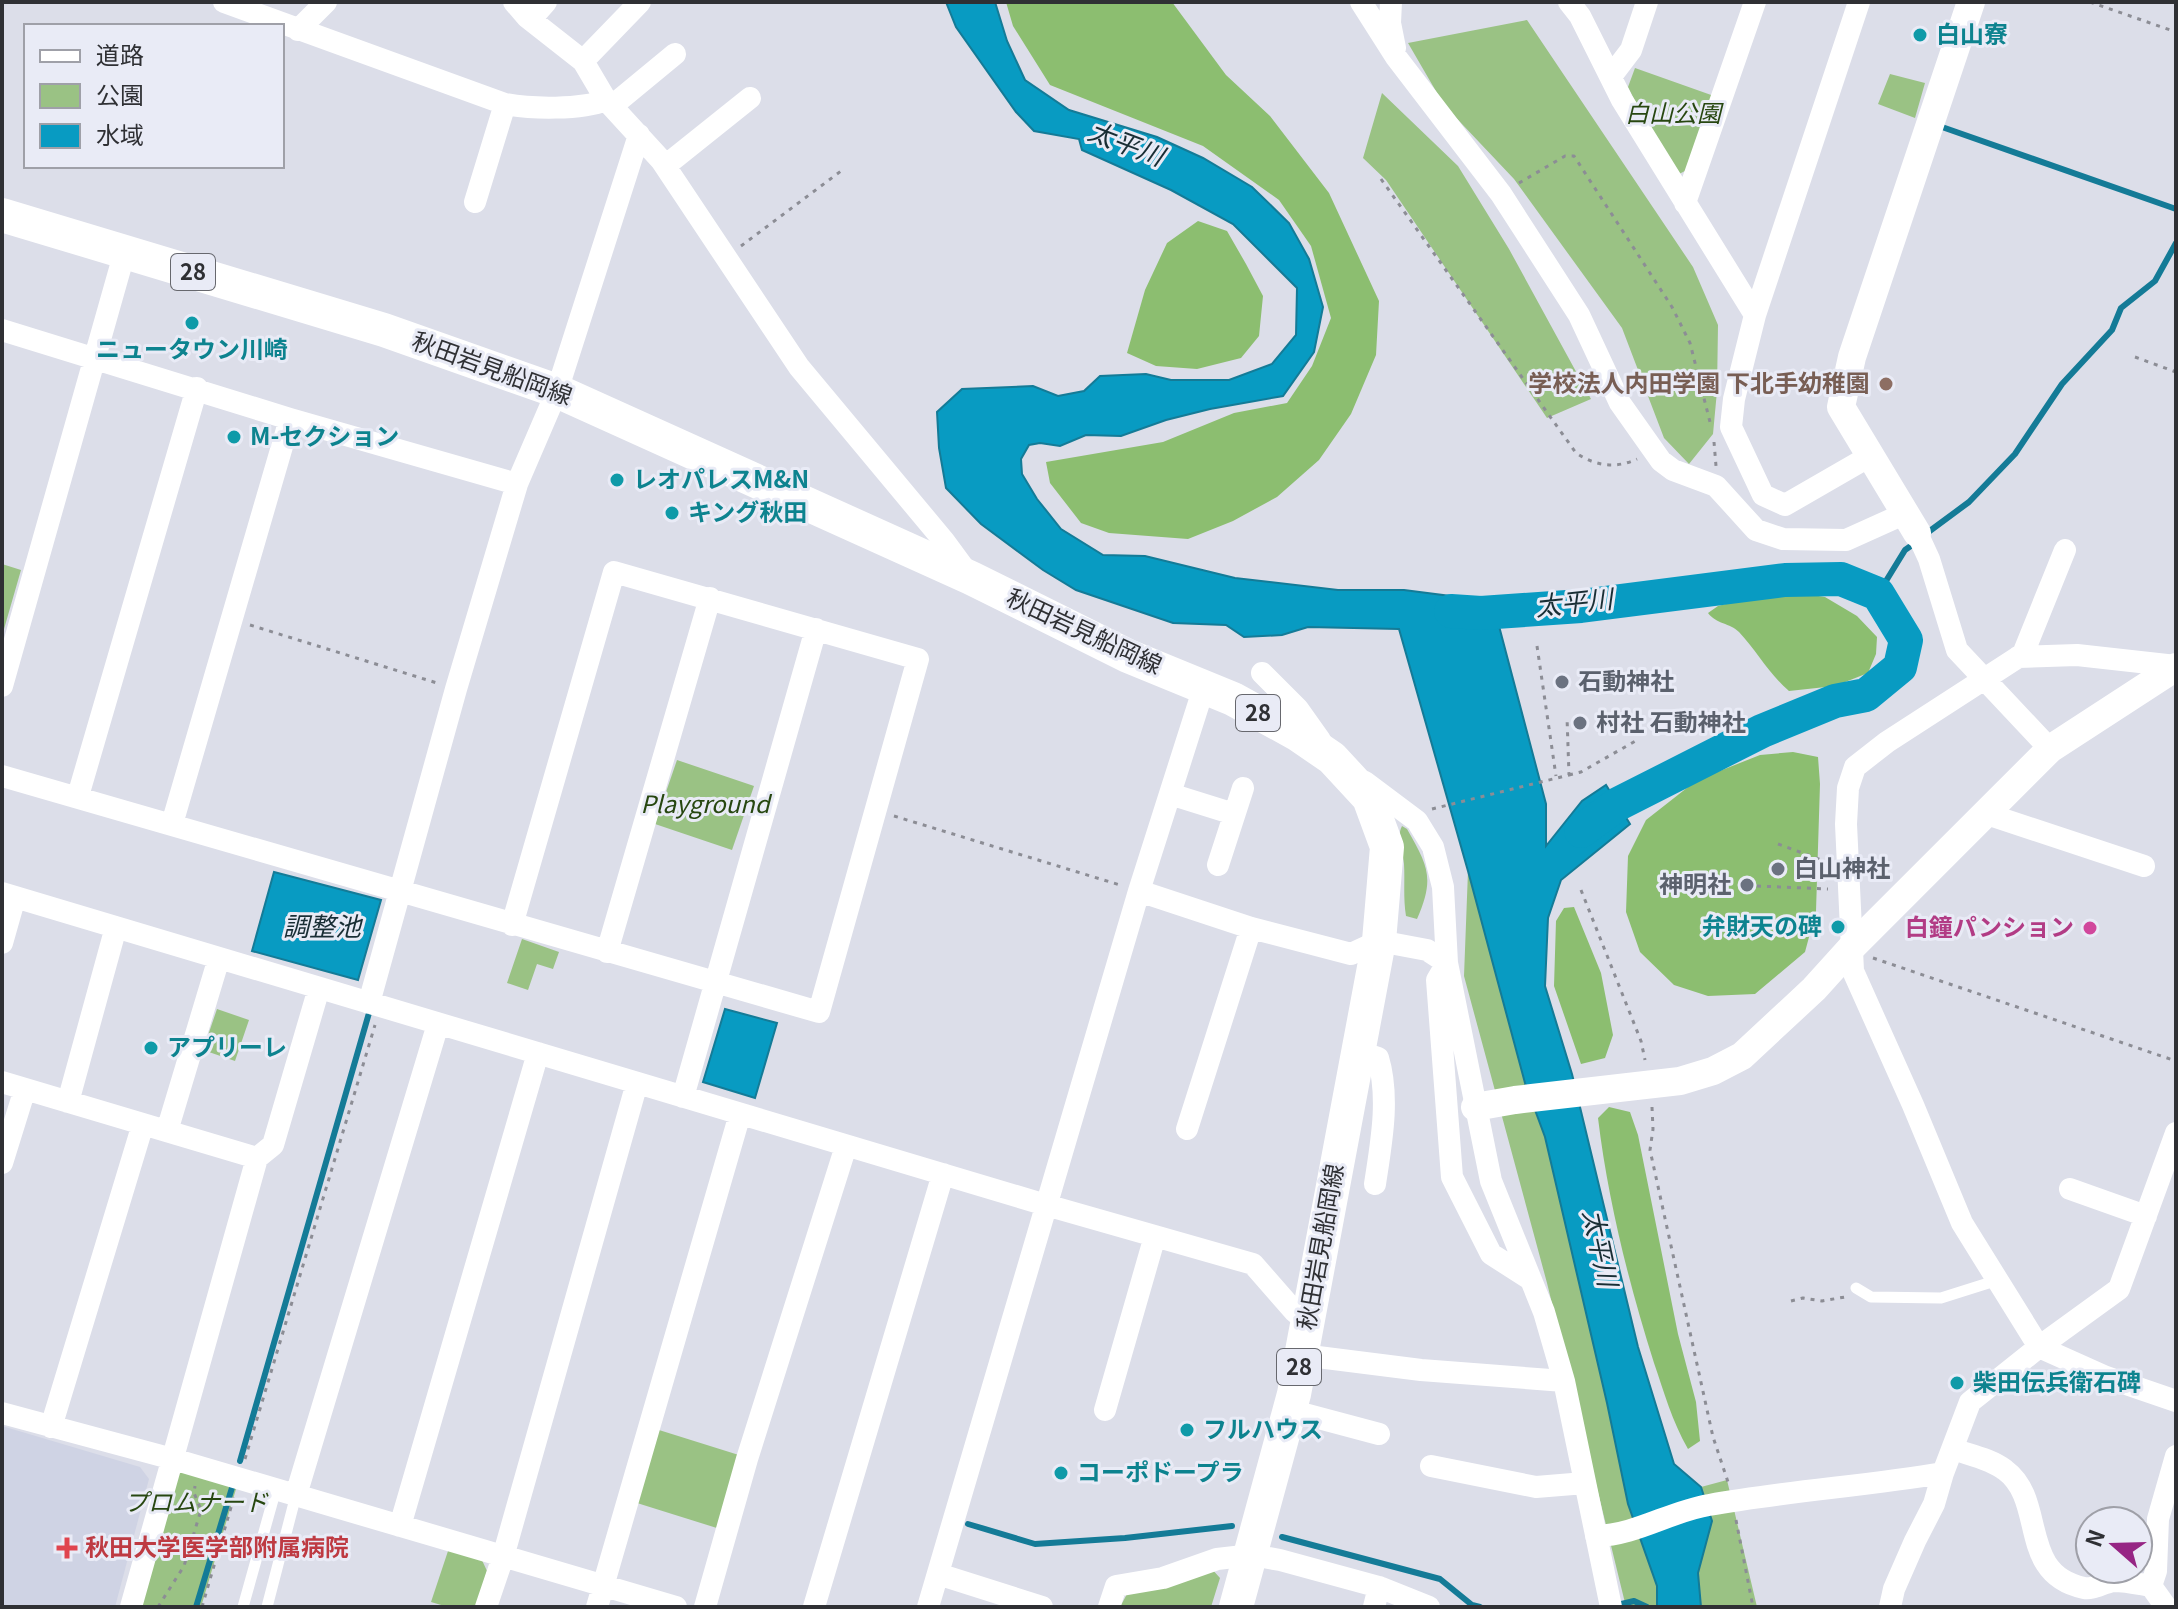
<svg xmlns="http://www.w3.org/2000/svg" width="2178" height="1609" font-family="Georgia,'Noto Sans JP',serif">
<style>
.built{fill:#cfd3e4}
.green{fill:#9ac284}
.forest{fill:#8cbe70}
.water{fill:#089bc2;stroke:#147b97;stroke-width:2}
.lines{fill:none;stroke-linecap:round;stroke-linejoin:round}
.stream{stroke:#147b97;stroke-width:6}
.river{stroke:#089bc2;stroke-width:34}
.path{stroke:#8c8d95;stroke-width:3;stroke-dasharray:4 6;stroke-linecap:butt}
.service{stroke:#fff;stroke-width:11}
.minor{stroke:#fff;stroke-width:22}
.tertiary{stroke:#fff;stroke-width:28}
.primary{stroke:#fff;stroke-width:34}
.culture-dot{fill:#0f9aa8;stroke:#e9ebf6;stroke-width:3}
.education-dot{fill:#8d6e63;stroke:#e9ebf6;stroke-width:3}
.worship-dot{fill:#6b7280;stroke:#e9ebf6;stroke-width:3}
.hotel-dot{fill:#d1479c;stroke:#e9ebf6;stroke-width:3}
.health-dot{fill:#e0444e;stroke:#e9ebf6;stroke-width:3}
.labels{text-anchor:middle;stroke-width:6;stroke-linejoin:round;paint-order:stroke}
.shield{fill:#e9ebf6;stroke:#67686e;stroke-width:2}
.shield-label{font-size:22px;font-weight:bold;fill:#2f3034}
.culture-label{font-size:24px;font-weight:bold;fill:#0d838f;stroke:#e9ebf6;text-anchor:start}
.park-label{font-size:24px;font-style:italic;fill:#274710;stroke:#e9ebf6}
.street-label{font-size:24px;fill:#2f3034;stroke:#e9ebf6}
.education-label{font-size:24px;font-weight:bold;fill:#785e54;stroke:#e9ebf6;text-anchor:end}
.worship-label{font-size:24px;font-weight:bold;fill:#5b616d;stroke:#e9ebf6;text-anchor:start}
.hotel-label{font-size:24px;font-weight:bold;fill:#b23c85;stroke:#e9ebf6;text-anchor:end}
.health-label{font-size:24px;font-weight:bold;fill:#be3a42;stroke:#e9ebf6;text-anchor:start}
.water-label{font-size:26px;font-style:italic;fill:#192e35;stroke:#e9ebf6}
</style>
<rect width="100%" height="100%" fill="#dcdee9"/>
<path class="built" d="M2 1426 140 1467 149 1479 115 1607H2Z"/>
<path class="green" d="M1527 20 1693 267 1718 325 1717 391 1713 434 1689 464 1664 438 1622 328 1514 179 1444 105 1408 43Z
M1635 68 1714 96 1687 170 1673 177 1628 87Z
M1890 74 1925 83 1915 118 1878 104Z
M1382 93 1458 166 1509 249 1591 399 1547 418 1386 180 1363 158Z
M2 564 21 570 2 636Z
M677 760 754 786 732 850 655 824Z
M1402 826 1407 829C1428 866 1435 878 1417 919L1406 916C1403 898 1405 881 1404 864 1403 851 1396 837 1402 826Z
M1468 871 1525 1083 1545 1137 1607 1403 1628 1504 1657 1587V1607H1626L1547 1283 1464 976Z
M522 939 559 952 553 969 537 964 528 990 507 983Z
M217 1009 249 1020 235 1061 203 1050Z
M659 1430 742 1456 720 1529 637 1503Z
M173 1459 239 1479 201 1607H130Z
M1727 1480 1757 1607H1701L1698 1573 1712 1521 1701 1487Z
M449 1548 481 1558 487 1571 476 1607H448L431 1602Z
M1211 1568 1220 1578 1211 1607H1120L1127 1594Z"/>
<path class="forest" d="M1006 2H1172L1226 75 1270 116 1329 193 1379 301 1376 355 1351 414 1319 460 1277 497 1233 521 1188 539 1109 533 1081 523 1050 483 1046 462 1163 442 1234 413 1287 403 1312 366 1331 318 1311 246 1279 200 1203 146 1050 85 1013 26Z
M1198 221 1227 231 1246 264 1263 296 1259 336 1241 358 1197 369 1156 366 1127 353 1145 290 1167 243Z
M1780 590 1825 597 1857 616 1877 637 1876 654 1868 673 1835 686 1789 691C1768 673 1757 651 1739 632 1730 623 1716 624 1708 613L1718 606Z
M1793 752 1818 757 1820 784 1816 911 1805 952 1755 994 1708 996 1674 985 1640 952 1626 912 1628 856 1646 820 1697 780 1760 755Z
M1574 907 1601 973 1613 1035 1605 1058 1581 1064 1554 986 1556 921 1564 908Z
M1609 1107 1630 1112 1638 1135 1678 1334 1696 1402 1700 1441 1688 1449C1672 1421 1664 1392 1654 1363 1629 1284 1608 1201 1598 1118Z"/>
<path class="water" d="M946 2H995L1007 41 1025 80 1069 110 1157 137 1203 158 1252 187 1289 223 1309 259 1323 307 1314 352 1283 396 1210 409 1166 420 1121 436 1086 435 1060 446 1040 443 1029 445 1021 459 1022 474 1037 499 1061 529 1103 555 1145 556 1235 578 1338 590H1404L1497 602 1499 626 1546 804V846L1582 801 1606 785 1630 824 1561 880 1548 918 1545 986 1572 1074 1638 1347 1674 1464 1701 1487 1712 1521 1698 1573 1701 1607H1657V1586L1628 1504 1607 1403 1545 1137 1525 1083 1468 871 1399 629 1308 627 1282 635 1244 637 1226 625 1173 623 1076 590 1043 570 981 524 946 488 939 448 937 412 962 389 1033 386 1058 396 1084 391 1100 376 1146 374 1171 380H1229L1272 364 1296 335 1297 288 1233 224 1171 190 1082 150 1079 139 1034 131 1016 112 956 27Z
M274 872 381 900 358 980 252 951Z
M725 1009 777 1023 755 1098 703 1082Z"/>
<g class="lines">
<path class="stream" d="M1942 127 2176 209
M1927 533 1969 502 2015 454 2062 384 2112 330 2121 308 2155 281 2176 243
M1878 594 1905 550 1915 543
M240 1461 369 1013
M968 1524 1035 1544 1125 1538 1232 1526
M1282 1537 1440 1579 1472 1605 1480 1607
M1613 1606 1634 1601 1647 1607
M196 1607 234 1481"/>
<path class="river" d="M1451 611 1481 613 1581 606 1785 580 1841 579 1878 594 1906 640 1900 667 1866 695 1835 701 1762 731 1618 804 1581 831"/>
<path class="path" d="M2090 2 2176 32
M1381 179 1576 453C1595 466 1616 469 1637 459
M1519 183 1565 156H1574L1672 307 1690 343 1710 422
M741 246 845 168
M2135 357 2176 372
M1714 442 1716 466
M250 625 437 683
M1537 646 1556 776
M1569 775 1581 772 1639 739
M1432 809 1569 775 1567 717
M894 816 1120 885
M1778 844 1827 862
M1757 886 1828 889
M1581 890 1641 1041 1645 1060
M1873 958 2176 1061
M1652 1107 1653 1129 1650 1150 1713 1437 1728 1482
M1791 1301 1803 1298 1822 1301 1845 1297
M245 1459 375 1025
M1736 1520 1753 1607
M158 1607 184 1566 201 1510 194 1493 195 1486
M202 1607 234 1497"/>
<path class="service" d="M1856 1288 1871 1297 1941 1298 1998 1280
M243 1607 276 1489
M267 1607 296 1495"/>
<path class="minor" d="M224 2 505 104C531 109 581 110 606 100
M514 2 527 17 583 61 606 100 661 160 799 367 944 541 969 575
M1361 2 1396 57 1501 194 1579 315 1620 403 1661 461 1673 470 1716 486 1756 530 1783 539 1846 540 1906 513
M1391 2 1390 23 1395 48
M1569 2 1580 16 1622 100 1755 315 1734 399 1731 427 1763 495 1785 505 1870 456
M531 19 546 2
M298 30 326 2
M583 61 640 2
M1612 75 1631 50 1647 2
M612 106 675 54
M665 166 750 98
M475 202 505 104
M1685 203 1755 2
M1755 315 1859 2
M2 330 290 419 517 484
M1917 533 1929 559 1957 650 2050 749
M2065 550 2023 654 1887 742 1855 767 1848 788 1846 824 1853 971 1913 1105 1962 1223 2039 1347 2106 1377 2176 1401
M2018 657 2077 655 2176 666
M1262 673 1298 709 1320 740
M2 686 125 251
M2 776 819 1012 918 659 614 572 512 925
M1365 782 1417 821 1433 847 1443 887 1447 963 1437 980 1452 1177 1491 1254 1530 1279
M1170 794 1234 814
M78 796 197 388
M1987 814 2144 866
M172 824 290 419
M1218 865 1243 788
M1139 891 1251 928 1351 954 1379 941 1427 950 1447 963 1491 1181 1544 1312 1564 1381 1611 1607
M2 893 1046 1205 1253 1264 1295 1312 1310 1315
M2 943 15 897
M607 952 710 598
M369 1003 456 689 517 484 557 391 639 135
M1357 1051 1378 1058C1390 1098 1381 1144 1375 1184
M2 1082 257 1158 131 1607
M683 1097 816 629
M68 1102 116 927
M1187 1129 1251 928
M167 1131 219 958
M257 1158 273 1145 319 988
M2 1163 25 1089
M2070 1189 2146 1216
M1302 1355 1421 1370 1564 1381
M1105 1410 1155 1236
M1289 1410 1379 1434
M2 1413 173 1459 676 1607
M51 1427 143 1124
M1953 1449C1970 1455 1991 1459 2005 1470 2047 1501 2017 1574 2084 1588 2093 1590 2104 1582 2114 1581 2126 1581 2139 1584 2151 1586L2166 1607
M1431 1466 1536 1487 1585 1483
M296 1495 438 1024
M400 1526 538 1053
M1596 1536C1636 1535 1671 1511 1709 1505 1787 1491 1866 1486 1943 1473L1970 1402 2039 1347 2119 1289 2176 1133
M938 1574 1042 1607
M2151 1586 2156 1571 2158 1519 2176 1456
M486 1607 503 1557 637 1083
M597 1607 740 1114
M705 1607 747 1459 846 1146
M814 1607 943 1174
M928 1607 1139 891 1204 687
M1109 1607 1116 1586 1163 1578 1217 1559 1252 1555 1280 1560 1379 1587 1429 1607
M1374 1607 1379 1587
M1890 1607 1894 1589 1915 1541 1934 1504 1943 1473"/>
<path class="tertiary" d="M1917 533 1841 407 1852 357 1971 2
M1475 1107 1515 1100 1680 1081 1713 1071 1742 1056 1814 989 1852 947 2050 749 2176 667"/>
<path class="primary" d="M2 215 384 330 557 391 971 578 1128 656 1233 699 1297 734 1332 758 1369 798 1387 847 1379 941 1294 1394 1236 1607"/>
</g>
<g class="culture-dot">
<circle cx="1920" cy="35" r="8"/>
<circle cx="192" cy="323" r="8"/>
<circle cx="234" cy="437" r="8"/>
<circle cx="617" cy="480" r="8"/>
<circle cx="672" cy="513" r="8"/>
<circle cx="1838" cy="927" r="8"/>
<circle cx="151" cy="1048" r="8"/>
<circle cx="1957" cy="1383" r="8"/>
<circle cx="1187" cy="1430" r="8"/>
<circle cx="1061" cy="1473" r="8"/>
</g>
<circle class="education-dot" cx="1886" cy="384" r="8"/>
<g class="worship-dot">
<circle cx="1562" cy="682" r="8"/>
<circle cx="1580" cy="723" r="8"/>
<circle cx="1778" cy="869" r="8"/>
<circle cx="1747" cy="885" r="8"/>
</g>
<circle class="hotel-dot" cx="2090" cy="928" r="8"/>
<path class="health-dot" d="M63 1536h8v8h8v8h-8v8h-8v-8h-8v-8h8z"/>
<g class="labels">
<g class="shield">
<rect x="171" y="254" width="44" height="36" rx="6"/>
<rect x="1236" y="695" width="44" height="36" rx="6"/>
<rect x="1277" y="1349" width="44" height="36" rx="6"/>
</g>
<g class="shield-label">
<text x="193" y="280">28</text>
<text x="1258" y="721">28</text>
<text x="1299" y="1375">28</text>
</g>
<g class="culture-label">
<text x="1936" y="43">白山寮</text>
<text x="192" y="358" text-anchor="middle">ニュータウン川崎</text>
<text x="250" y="445">M-セクション</text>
<text x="633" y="488">レオパレスM&amp;N</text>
<text x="688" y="521">キング秋田</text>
<text x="1822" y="935" text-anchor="end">弁財天の碑</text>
<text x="167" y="1056">アプリーレ</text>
<text x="1973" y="1391">柴田伝兵衛石碑</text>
<text x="1203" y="1438">フルハウス</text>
<text x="1077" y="1481">コーポドープラ</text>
</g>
<g class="park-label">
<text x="1673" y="122">白山公園</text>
<text x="705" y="813">Playground</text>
<text x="196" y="1511">プロムナード</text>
</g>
<g class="street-label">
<text transform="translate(492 369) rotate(20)" y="8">秋田岩見船岡線</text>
<text transform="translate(1084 632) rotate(25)" y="8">秋田岩見船岡線</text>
<text transform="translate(1321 1247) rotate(-80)" y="8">秋田岩見船岡線</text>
</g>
<g class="education-label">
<text x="1870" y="392">学校法人内田学園 下北手幼稚園</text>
</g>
<g class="worship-label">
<text x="1578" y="690">石動神社</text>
<text x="1596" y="731">村社 石動神社</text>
<text x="1794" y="877">白山神社</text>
<text x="1731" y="893" text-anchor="end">神明社</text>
</g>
<g class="hotel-label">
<text x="2074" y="936">白鐘パンション</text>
</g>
<g class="health-label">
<text x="85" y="1556">秋田大学医学部附属病院</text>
</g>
<g class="water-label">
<text transform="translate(1126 144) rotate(21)" y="9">太平川</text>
<text transform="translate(1574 603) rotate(-6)" y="9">太平川</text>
<text x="322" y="936">調整池</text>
<text transform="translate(1600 1248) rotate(78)" y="9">太平川</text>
</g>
</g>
<rect width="2178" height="1609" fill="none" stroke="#2f3034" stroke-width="8"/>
<rect x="24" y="24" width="260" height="144" fill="#e9ebf6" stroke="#9fa0a8" stroke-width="2"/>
<rect x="40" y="50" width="40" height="12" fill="#ffffff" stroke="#9fa0a8" stroke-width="2"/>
<text x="96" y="64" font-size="24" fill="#2f3034">道路</text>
<rect x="40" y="84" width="40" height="24" fill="#9ac284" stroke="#9fa0a8" stroke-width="2"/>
<text x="96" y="104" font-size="24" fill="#2f3034">公園</text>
<rect x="40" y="124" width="40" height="24" fill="#089bc2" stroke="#9fa0a8" stroke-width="2"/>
<text x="96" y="144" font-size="24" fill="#2f3034">水域</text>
<g transform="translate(2114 1545) rotate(290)"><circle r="38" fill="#e9ebf6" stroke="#9fa0a8" stroke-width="2"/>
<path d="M0-6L14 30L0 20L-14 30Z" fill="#962584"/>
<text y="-12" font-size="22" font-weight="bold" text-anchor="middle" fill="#2f3034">N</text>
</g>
</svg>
